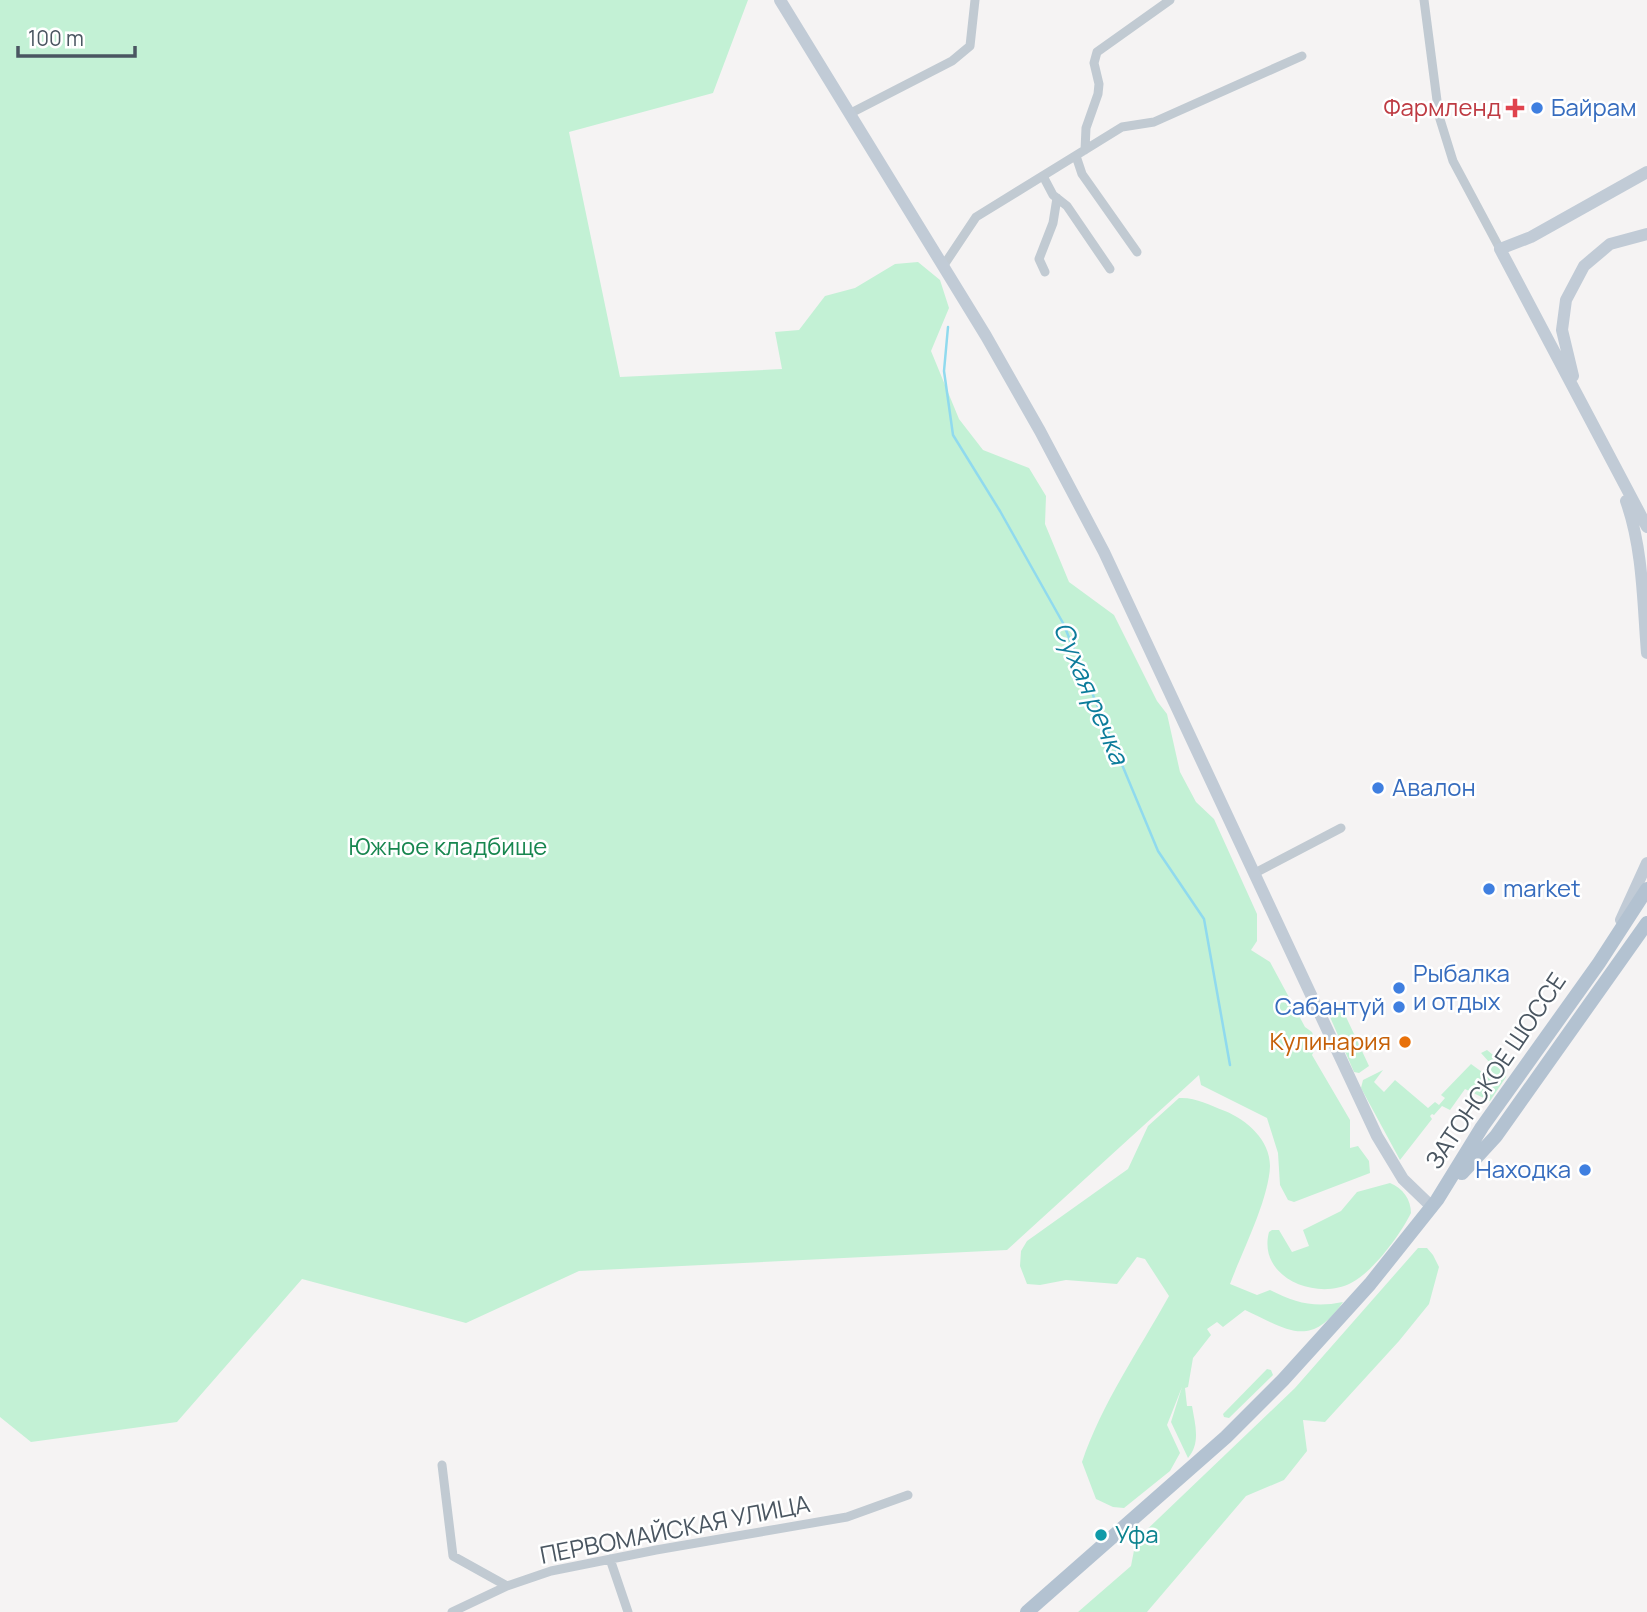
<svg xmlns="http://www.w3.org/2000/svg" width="1647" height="1612" font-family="Manrope,sans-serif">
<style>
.green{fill:#c3f1d5}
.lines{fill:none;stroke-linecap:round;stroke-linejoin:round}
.stream{stroke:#90daee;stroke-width:2.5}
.street{stroke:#c1cad2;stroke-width:9}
.secondary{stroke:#c1cbd6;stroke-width:12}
.primary{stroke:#b3c2d1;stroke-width:14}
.health-dot{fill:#e0444e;stroke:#fff;stroke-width:2.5}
.shop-dot{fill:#3f7fe0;stroke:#fff;stroke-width:2.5}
.food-dot{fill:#e8710a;stroke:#fff;stroke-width:2.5}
.culture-dot{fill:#0f9aa8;stroke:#fff;stroke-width:2.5}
.labels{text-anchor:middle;stroke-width:5;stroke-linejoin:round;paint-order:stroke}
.health-label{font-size:24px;fill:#be3a42;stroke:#fff;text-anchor:end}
.shop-label{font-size:24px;fill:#366cbe;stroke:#fff;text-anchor:start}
.park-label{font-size:24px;fill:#17864f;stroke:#fff}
.food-label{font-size:24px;fill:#c56008;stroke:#fff;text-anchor:end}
.street-label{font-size:24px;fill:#4a5661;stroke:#fff}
.culture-label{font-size:24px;fill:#0d838f;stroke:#fff;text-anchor:start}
.water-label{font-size:26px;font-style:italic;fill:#0c7c9b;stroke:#fff}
</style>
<rect width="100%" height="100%" fill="#f5f3f3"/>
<path class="green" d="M0 0H748L713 93 569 132 620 377 782 369 775 332 799 330 825 296 855 288 895 264 918 262 940 280 949 308 931 351 959 419 983 450 1029 468 1046 496 1045 524 1069 582 1114 615 1157 701 1167 714 1180 772 1196 802 1214 819 1257 914V941L1251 950 1270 962 1305 1027 1312 1032 1317 1045 1312 1055 1350 1120V1148L1358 1146 1369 1161 1370 1173 1294 1202 1288 1200 1280 1185 1278 1153 1267 1118 1201 1085 1199 1075 1007 1250 579 1271 466 1323 302 1279 177 1422 31 1442 0 1417Z
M1340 1004 1369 1066 1359 1073 1354 1072 1330 1017 1331 1011Z
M1487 1050 1503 1063 1506 1077 1490 1101 1465 1089 1450 1110 1442 1106 1434 1115 1432 1114 1430 1116 1432 1119 1400 1160 1361 1088 1363 1080 1383 1070 1374 1082 1384 1092 1395 1080 1428 1108 1435 1102 1439 1105 1445 1098 1441 1095 1471 1064 1482 1072 1490 1063 1481 1053Z
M1179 1098C1195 1097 1210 1105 1225 1111 1247 1120 1270 1140 1270 1166 1269 1199 1242 1252 1230 1284L1257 1295 1270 1290C1296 1303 1314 1308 1343 1302 1310 1350 1287 1329 1245 1310L1223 1327 1217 1322 1207 1329 1211 1335 1193 1358 1188 1387 1185 1388 1187 1406H1192C1195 1424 1201 1443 1188 1458L1171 1422 1182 1387 1167 1425 1180 1453 1170 1471 1124 1508 1113 1507 1096 1499 1082 1462C1102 1403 1139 1350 1169 1296L1145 1259 1137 1257 1117 1284 1066 1280 1040 1285 1027 1284 1020 1266 1021 1251 1027 1241 1128 1169 1148 1126Z
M1390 1183C1403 1188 1411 1200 1411 1213 1400 1235 1373 1272 1351 1283 1317 1301 1257 1278 1269 1232L1272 1230H1279L1292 1252 1309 1246 1303 1230 1341 1211 1357 1192Z
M1418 1248H1427L1433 1255 1439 1267 1429 1304 1399 1341 1325 1422 1303 1420 1307 1451 1284 1480 1246 1496 1147 1612H1078L1131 1566 1136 1540 1295 1388Z
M1267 1369 1271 1370 1273 1375 1229 1418 1224 1417 1223 1414Z"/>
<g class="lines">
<path class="stream" d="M948 327 944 371 953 435 1000 511 1063 623 1158 851 1204 919 1230 1065"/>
<path class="street" d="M1424 0 1439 116 1453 161 1500 249
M849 114 952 61 970 46 975 0
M1085 150 1086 128 1098 94 1099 84 1094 63 1097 52 1170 0
M1076 156 1082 174 1137 252
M1043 176 1053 195 1067 206 1110 269
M944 265 976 217 1122 127 1154 122 1302 56
M1045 272 1039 259 1053 223 1057 198
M1255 873 1341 828
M442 1465 453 1556 507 1586
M610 1559 628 1612
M452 1612 507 1586 551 1571 656 1550 847 1517 908 1495"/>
<path class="secondary" d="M780 0 986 336 1040 431 1104 552 1377 1136 1403 1179 1432 1207
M1647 172 1531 237 1500 249 1647 527
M1573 376 1562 330 1566 300 1584 266 1610 244 1647 234
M1626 501C1643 548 1643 604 1647 653
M1621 920 1647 863"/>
<path class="primary" d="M1462 1173 1496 1136 1647 923
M1027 1612 1226 1437 1283 1380 1370 1284 1437 1200 1482 1127 1599 963 1647 889"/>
</g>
<path class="health-dot" d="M1511.5 97.5h7v7h7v7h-7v7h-7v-7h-7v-7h7z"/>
<g class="shop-dot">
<circle cx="1537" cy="108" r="7"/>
<circle cx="1378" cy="788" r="7"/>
<circle cx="1489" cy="889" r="7"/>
<circle cx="1399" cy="988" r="7"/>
<circle cx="1399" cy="1007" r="7"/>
<circle cx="1585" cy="1170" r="7"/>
</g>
<circle class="food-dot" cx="1405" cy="1042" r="7"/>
<circle class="culture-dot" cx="1101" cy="1535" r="7"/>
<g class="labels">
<g class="health-label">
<text x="1501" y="116">Фармленд</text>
</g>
<g class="shop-label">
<text x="1551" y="116">Байрам</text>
<text x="1392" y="796">Авалон</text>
<text x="1503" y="897">market</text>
<text x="1413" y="982">Рыбалка<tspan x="1413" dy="28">и отдых</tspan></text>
<text x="1385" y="1015" text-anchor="end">Сабантуй</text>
<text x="1571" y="1178" text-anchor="end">Находка</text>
</g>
<g class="park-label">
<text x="448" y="855">Южное кладбище</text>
</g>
<g class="food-label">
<text x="1391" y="1050">Кулинария</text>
</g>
<g class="street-label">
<text transform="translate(1496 1071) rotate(-56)" y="8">ЗАТОНСКОЕ ШОССЕ</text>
<text transform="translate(675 1530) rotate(-11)" y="8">ПЕРВОМАЙСКАЯ УЛИЦА</text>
</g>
<g class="culture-label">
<text x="1115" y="1543">Уфа</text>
</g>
<g class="water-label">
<text transform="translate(1091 693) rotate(67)" y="9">Сухая речка</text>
</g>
</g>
<path d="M18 46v10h117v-10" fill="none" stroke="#4a5661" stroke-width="3.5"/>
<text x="28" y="46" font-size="21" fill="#4a5661" stroke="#ffffff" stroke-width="5" paint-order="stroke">100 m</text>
</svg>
